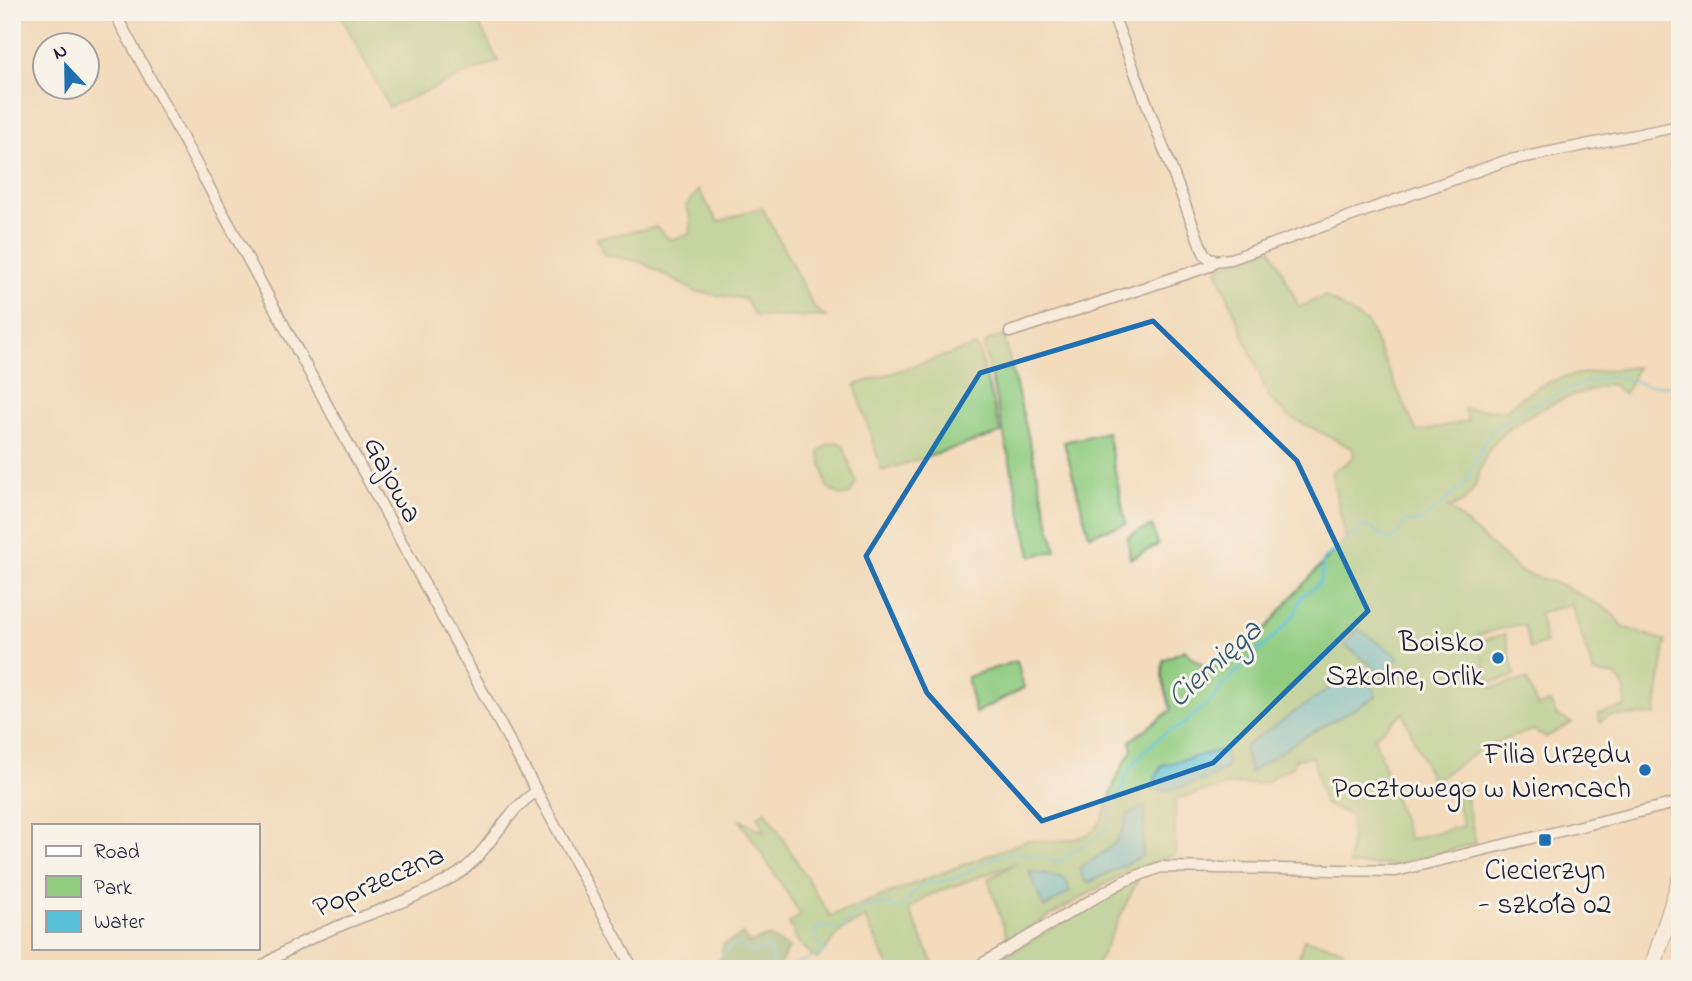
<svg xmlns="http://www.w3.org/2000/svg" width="1692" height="981" font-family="'Indie Flower',sans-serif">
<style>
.green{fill:#91cc81;stroke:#5a775e;stroke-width:2;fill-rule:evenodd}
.forest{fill:#74b06f;stroke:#4b6955;stroke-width:2}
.water{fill:#59c1d7;stroke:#3e7289;stroke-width:2}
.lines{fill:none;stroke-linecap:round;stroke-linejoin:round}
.stream{stroke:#59c1d7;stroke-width:2.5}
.minor-casing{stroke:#6b6368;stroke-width:13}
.highway-casing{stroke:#6b6368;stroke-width:18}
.minor{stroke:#fff;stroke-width:10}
.highway{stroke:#fff;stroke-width:16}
.marked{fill:none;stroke:#1f6fb2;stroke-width:5;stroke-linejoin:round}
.poi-dot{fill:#1f6fb2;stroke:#f7f3e8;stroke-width:2.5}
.labels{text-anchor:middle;stroke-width:6;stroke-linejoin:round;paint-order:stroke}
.street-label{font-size:30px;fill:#22223b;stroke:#f7f3e8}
.poi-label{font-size:30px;fill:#22223b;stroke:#f7f3e8;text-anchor:end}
.water-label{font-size:32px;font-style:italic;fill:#355a72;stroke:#f7f3e8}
</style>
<rect width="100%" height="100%" fill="#f7f3e8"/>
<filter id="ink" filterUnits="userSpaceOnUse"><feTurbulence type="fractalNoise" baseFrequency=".0143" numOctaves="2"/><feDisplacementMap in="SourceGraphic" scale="14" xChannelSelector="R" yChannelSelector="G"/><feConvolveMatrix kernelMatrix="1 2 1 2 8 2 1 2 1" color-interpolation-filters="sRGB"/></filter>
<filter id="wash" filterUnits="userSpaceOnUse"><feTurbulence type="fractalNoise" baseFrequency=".00686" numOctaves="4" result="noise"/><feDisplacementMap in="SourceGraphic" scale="28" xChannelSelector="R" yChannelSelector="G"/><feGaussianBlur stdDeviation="1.57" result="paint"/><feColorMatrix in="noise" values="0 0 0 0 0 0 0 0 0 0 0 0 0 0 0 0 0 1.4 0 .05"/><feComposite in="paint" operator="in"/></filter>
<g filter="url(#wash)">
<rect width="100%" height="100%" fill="#f3dbbc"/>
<path class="green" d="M339 12H473L498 61 389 107Z
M699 190 718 222 762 207 814 307 826 317 755 316 745 299 696 292 641 262 603 254 597 238 656 227 670 240 690 234 691 218 686 206Z
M1271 248 1299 307 1325 296 1367 323 1417 432 1468 421 1464 409 1506 410C1544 373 1587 372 1637 367L1625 395 1611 384C1570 395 1516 413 1490 449 1475 469 1482 499 1449 508L1521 572 1562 585 1609 610 1623 627 1666 641 1655 715 1609 716 1600 722 1598 714 1625 707V689L1615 676 1594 673 1571 604 1539 613 1546 643 1530 649 1525 626 1516 625 1478 635 1480 641 1505 634 1515 676 1491 682 1483 656 1491 688 1527 679 1537 706 1551 703 1556 715 1572 723 1546 737 1533 730 1486 746 1432 782 1403 713 1374 737 1409 839 1463 826 1453 782 1463 784 1476 843 1398 865H1349L1352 816 1324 804 1313 757 1296 759 1293 767 1277 774 1266 783 1230 785 1175 799V855L1130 870 1015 936 1008 938 1005 931 988 879 1017 863 929 895 909 909 936 969H890L865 918 843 929 817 959 798 942 789 923 801 915 740 820 765 832 758 816 766 811 830 916 1028 840C1126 848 1091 809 1132 750L1130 741 1171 710 1162 677 1163 660 1185 650C1222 699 1267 625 1291 598 1309 578 1327 558 1346 539L1331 472 1348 462 1354 455 1352 448 1288 416 1269 397 1217 270 1220 266ZM1145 807 1142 856 1121 866 1079 868C1102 854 1124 844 1127 815Z
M1008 335 1005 340 1056 551 1031 556 984 346 989 340Z
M975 346 979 351 1001 433 882 471 855 385Z
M1107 432 1126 524 1089 535 1064 442Z
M837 442 843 445 856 482 850 494 841 496 827 487 819 452 828 444Z
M1152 526 1158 545 1130 559 1128 536Z
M1017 661 1024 688 975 713 967 677Z
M1138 879 1095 969H998L996 961Z
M1304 939 1343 949 1337 967 1344 969H1295Z"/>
<path class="forest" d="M743 934 749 943 769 936 789 948 777 969H705L721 961 723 945Z"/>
<path class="water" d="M1358 629 1399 657 1386 676 1345 645Z
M1353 672 1373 688 1376 697 1300 739 1250 773 1244 748 1248 744Z
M1221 750 1225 751 1228 765C1222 777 1161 796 1150 789L1162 765Z
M1145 806 1142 856 1088 883 1085 882 1079 868C1102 854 1124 844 1127 815Z
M1029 871 1065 878 1070 891 1044 908Z"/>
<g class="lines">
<path class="stream" d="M709 969C720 960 724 948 737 944L752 952 770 948 774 969
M785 969 826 951 817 940 815 928C825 924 832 930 842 928 848 926 848 920 853 916 862 906 876 904 889 904L894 909H901L919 886 957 878 989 860 1015 852 1062 862 1072 851 1094 840 1106 829 1112 802 1122 791 1126 774 1146 749 1165 733 1181 726 1215 697 1221 687 1285 626 1295 614 1302 595C1322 586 1322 581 1323 560L1363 526 1370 527 1388 540 1395 537 1405 522H1420L1464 485 1487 437 1499 425 1536 403 1588 382 1618 376 1646 385 1680 386"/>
</g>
</g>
<g filter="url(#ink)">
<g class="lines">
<defs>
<path id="minor" d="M114 12 633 969
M1112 12 1200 244 1205 255 1214 261 1231 259 1505 161 1680 126
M1010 332 1210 266 1214 261
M259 969C322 922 390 914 453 877 488 857 502 813 536 792
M973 969 1124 881 1161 867 1396 871 1680 802"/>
<path id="highway" d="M1652 969 1680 880"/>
</defs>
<use href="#minor" class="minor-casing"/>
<use href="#highway" class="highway-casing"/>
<use href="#minor" class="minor"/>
<use href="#highway" class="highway"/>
</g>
</g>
<path d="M0 0H1692V981H0ZM1153 321 1297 461 1368 611 1213 763 1042 821 927 693 866 556 980 373Z" fill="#f3dbbc" fill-opacity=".55" fill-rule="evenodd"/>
<path class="marked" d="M1153 321 1297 461 1368 611 1213 763 1042 821 927 693 866 556 980 373Z"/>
<g class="poi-dot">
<circle cx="1498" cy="658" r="7"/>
<circle cx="1645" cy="770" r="7"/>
<rect x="1538" y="833" width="14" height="14" rx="3.5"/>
</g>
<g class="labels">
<g class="street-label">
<text transform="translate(394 479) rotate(62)" y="10">Gajowa</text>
<text transform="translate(378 880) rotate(-24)" y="10">Poprzeczna</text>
</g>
<g class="poi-label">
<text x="1484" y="651">Boisko<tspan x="1484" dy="34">Szkolne, Orlik</tspan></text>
<text x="1631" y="763">Filia Urzędu<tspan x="1631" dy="34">Pocztowego w Niemcach</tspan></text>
<text x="1545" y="879" text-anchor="middle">Ciecierzyn<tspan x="1545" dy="34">- szkoła 02</tspan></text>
</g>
<g class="water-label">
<text transform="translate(1213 662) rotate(-42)" y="11">Ciemięga</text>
</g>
</g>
<rect width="1692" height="981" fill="none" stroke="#f7f3e8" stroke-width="42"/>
<rect x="32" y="824" width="228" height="126" fill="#f7f3e8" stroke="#a29fa3" stroke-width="2"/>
<rect x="46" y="846" width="35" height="10" fill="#ffffff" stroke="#a29fa3" stroke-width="2"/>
<text x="94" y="858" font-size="21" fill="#22223b">Road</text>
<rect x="46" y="876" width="35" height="21" fill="#91cc81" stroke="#a29fa3" stroke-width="2"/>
<text x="94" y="894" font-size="21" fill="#22223b">Park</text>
<rect x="46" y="911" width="35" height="21" fill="#59c1d7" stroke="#a29fa3" stroke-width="2"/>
<text x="94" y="928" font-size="21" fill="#22223b">Water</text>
<g transform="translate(66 66) rotate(338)"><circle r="33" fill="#f7f3e8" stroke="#a29fa3" stroke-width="2"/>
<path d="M0-5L12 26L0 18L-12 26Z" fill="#1f6fb2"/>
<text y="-10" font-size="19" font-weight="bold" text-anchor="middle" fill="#22223b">N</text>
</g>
</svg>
